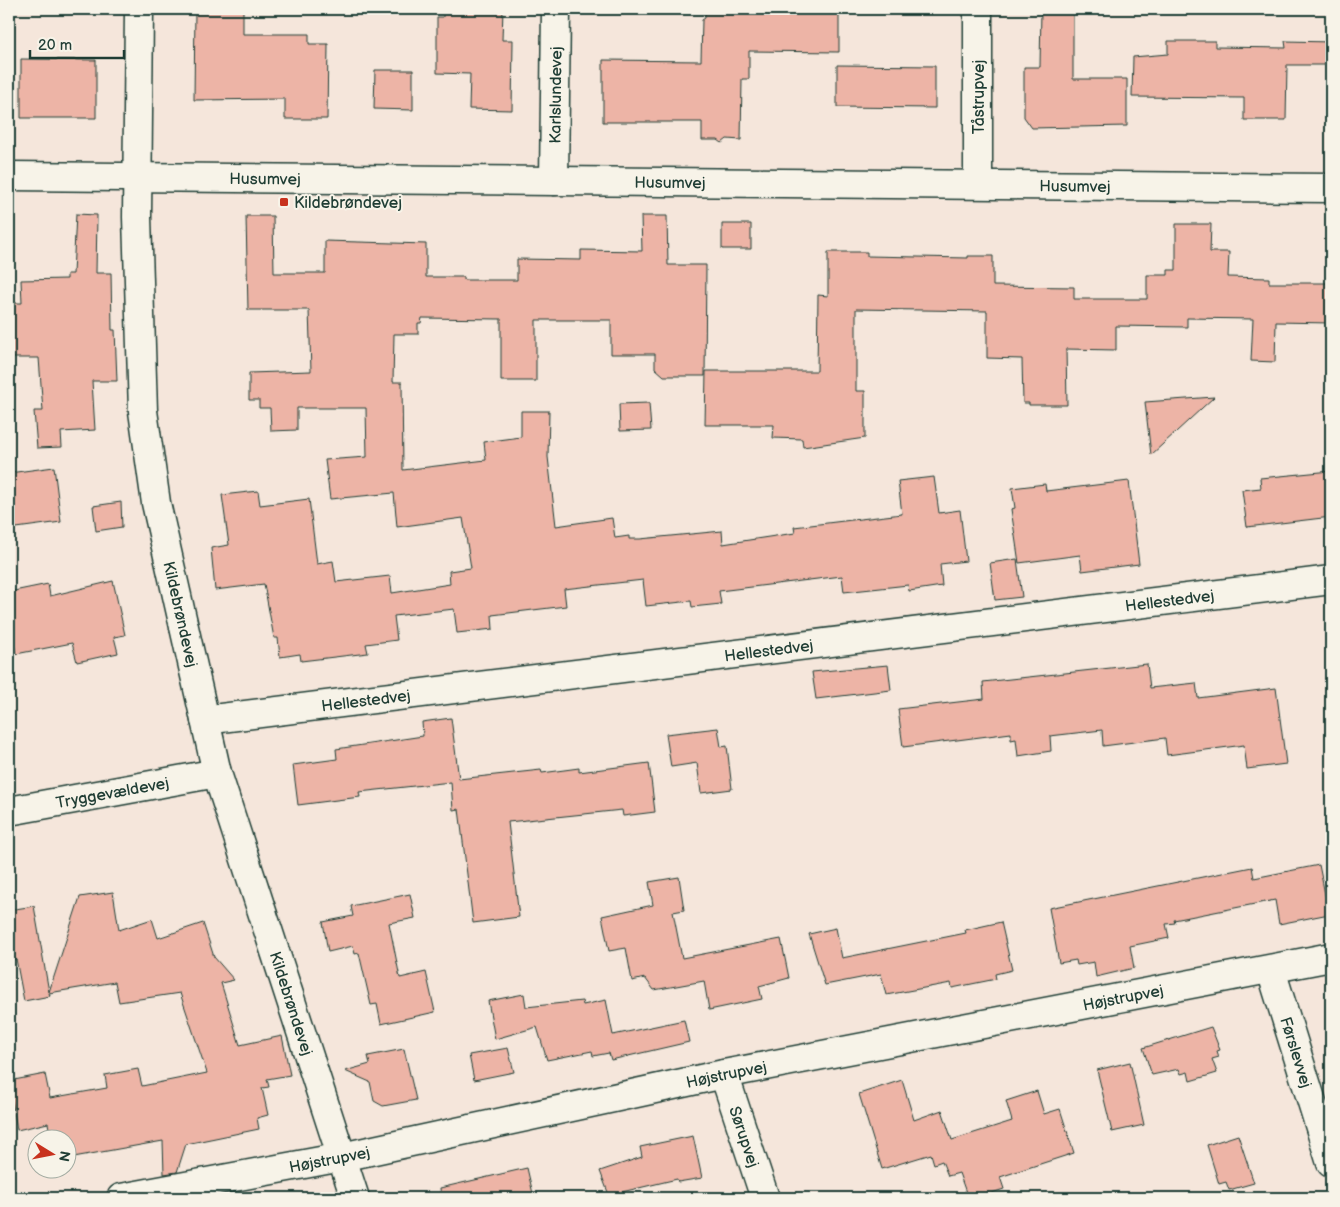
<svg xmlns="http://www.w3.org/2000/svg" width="1340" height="1207" font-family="'Balsamiq Sans',sans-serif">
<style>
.building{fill:#edb4a6;stroke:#1f3d34}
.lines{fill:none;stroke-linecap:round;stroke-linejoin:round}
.street-casing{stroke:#1f3d34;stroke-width:31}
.secondary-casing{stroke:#1f3d34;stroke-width:31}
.street{stroke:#f7f3e8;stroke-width:28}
.secondary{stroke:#f7f3e8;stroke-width:28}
.poi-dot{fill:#c8321e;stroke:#f7f3e8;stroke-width:2}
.labels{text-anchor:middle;stroke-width:4;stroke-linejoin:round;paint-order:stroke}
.street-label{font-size:16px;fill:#1f3d34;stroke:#f7f3e8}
.poi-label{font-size:16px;fill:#1f3d34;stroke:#f7f3e8;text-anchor:start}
</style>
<rect width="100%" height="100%" fill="#f5e6db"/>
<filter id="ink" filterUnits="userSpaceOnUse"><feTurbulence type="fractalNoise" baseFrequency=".02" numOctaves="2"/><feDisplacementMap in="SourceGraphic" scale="10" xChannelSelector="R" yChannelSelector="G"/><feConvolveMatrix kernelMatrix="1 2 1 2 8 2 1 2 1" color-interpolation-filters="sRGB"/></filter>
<g filter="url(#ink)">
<path class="building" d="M195 9H243V34H309V44H328L327 119H285V99L194 100Z
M443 9H503L502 40H513L512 110 469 109 470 74 437 73V17H443Z
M705 9H839V52L749 51V79H742L741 140 727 139 722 143 718 140H702V122H603V60L701 61 702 20 705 18Z
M1041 9H1073V79H1127V126L1032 128 1024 117V67H1040Z
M1168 41H1215V47L1286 48 1285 41 1331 42V65H1287L1286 120H1244V98L1132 97 1133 57 1168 54Z
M21 59 96 60V118H21Z
M837 65 935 66V108L837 107Z
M375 70H413V110L374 109Z
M76 214 97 215 96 273H111L112 330H115L117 381H92L95 430 61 432 62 447 37 448 34 411H43L39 358H9V303H22L21 280 67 279V274H73Z
M246 216H273L274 273H325V241L426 244V277H464V280H517V259L581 260V250L642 251 641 216H667L668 265H706L705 376H664L655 368V354H611V320H536V381H501V319L422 318 421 323H418V334H394L393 382H402L403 470 486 460 484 442 521 437V411H549L548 457 556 526 612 518 615 538 629 536V539H640L722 531 723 544 795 533 794 527 902 514 898 481 934 477 939 513 960 510 966 561 940 564 942 586 909 591 908 585 844 592 842 576 719 591 721 604 692 607 691 601 646 606 643 580 564 589 566 606 492 615 493 629 457 633 454 609 394 616 397 640 366 644 368 653 301 661 300 654 280 657 278 638H274L264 584 215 590 211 548 229 545 222 495 258 491 260 505 309 499 317 564 333 561 336 582 390 576 392 593 450 584 449 571 471 568 463 518 397 527 394 493 330 499 325 460 367 457 366 408H297V430L271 431 270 408H259V400H249V373L311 371 309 310H248Z
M722 224H751V249H722Z
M1176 224H1211L1210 252H1229L1228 277 1269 278V283H1331V323L1276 322 1275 362 1251 361 1253 319 1187 318V327L1116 326V350L1066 349 1067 405H1029V403H1023L1022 359 987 358V311L856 309V391H865V438L803 447 802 439 773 438 774 425H705L706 371H817L818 295 828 296V252H867V256L968 258V256H993V286L1074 287V299H1147V275H1168V270H1176Z
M1214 397 1151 455 1145 402Z
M649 403 651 430 620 431 619 404Z
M54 467 61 522 9 529V473Z
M1331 471V517L1247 527 1242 490 1261 488 1260 478Z
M1129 481 1139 564 1082 571 1080 555 1019 563 1011 509 1015 508 1012 488 1045 484 1046 491Z
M121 502 122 527 96 531 93 506Z
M1017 559 1022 597 995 600 990 563Z
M113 581 125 635 114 637 118 653 77 662 72 643 16 654 9 617V592L48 584 50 596Z
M1147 664 1150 688 1196 683 1198 698 1276 688 1286 764 1247 769 1244 745 1167 755 1165 738 1103 746 1102 730 1050 736 1051 751 1018 756 1016 739 1011 740V733L903 747 898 709 984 699 983 682Z
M888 665 891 690 816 699 812 672Z
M451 718 459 779 541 770 542 773 579 768V772L649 763 655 812 623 816 622 810 508 822 519 917 473 923 459 809 453 810 451 782 359 792 360 797 298 805 293 765 337 759 336 749 423 736 422 722Z
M718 728 721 747 727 746 732 789 701 793 697 763 671 767 666 734Z
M1319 865 1329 914 1279 924 1275 900 1174 920 1175 923 1166 924 1169 938 1130 946 1134 968 1096 977 1094 962 1077 965 1076 960 1059 963 1049 908 1252 867 1254 878Z
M679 877 684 910 673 912 682 958 781 939 789 978 759 986 762 999 709 1010 704 981 654 990 645 978 632 981 626 948 609 951 602 916 653 905 649 882Z
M113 892 119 930 152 919 158 938 203 923 214 957 234 980 221 983 240 1045 282 1036 290 1075 267 1079 269 1087 262 1088 268 1115 257 1118 259 1129 186 1144 177 1172 164 1174 163 1141 68 1158V1140H51L48 1123 17 1130 9 1081 45 1074 50 1098 107 1088 105 1075 138 1069 142 1086 207 1073 180 993 119 1002 115 982 49 993 50 996 24 1001 16 959 9 960V910L34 906 49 992 80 897Z
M410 894 415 918 389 923 400 978 426 972 435 1012 381 1024 377 1004 371 1005 359 953 355 954 353 946 328 952 323 922 353 916 351 906Z
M1001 922 1012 970 995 974 996 979 952 988 951 983 886 995 881 974 825 985 809 934 836 928 842 958 966 933 965 930Z
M524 994 526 1007 582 1001 583 1005 606 1000 613 1035 684 1020 689 1042 611 1060 609 1053 593 1056 592 1051 547 1060 537 1027 495 1039 488 1001Z
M1211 1027 1220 1050 1217 1051 1219 1057 1212 1059 1217 1073 1190 1081 1188 1072 1181 1074 1179 1069 1152 1075 1143 1048Z
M508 1048 514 1072 474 1080 469 1055Z
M404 1049 416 1100 383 1106 374 1101 370 1082 345 1071 370 1064 368 1056Z
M1130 1062 1144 1125 1112 1132 1097 1070Z
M902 1080 914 1120 942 1110 952 1140 1012 1121 1006 1101 1037 1091 1044 1114 1060 1109 1074 1153 1000 1177 1004 1189 976 1198H968L959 1173 948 1176 942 1161 934 1164 931 1154 882 1169 859 1094Z
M1238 1135 1254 1183 1229 1190 1226 1182 1219 1184 1207 1145Z
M693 1136 702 1178 678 1182 677 1179 609 1195 600 1171 642 1157 640 1147Z
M527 1168 534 1198H441L440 1188Z"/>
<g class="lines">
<defs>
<g id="street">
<path id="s1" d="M139 9 137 217 143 411 156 503 217 773 355 1198"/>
<path d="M978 9V184"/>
<path id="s2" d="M554 181 556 9"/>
<path id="s3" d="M205 720 1331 580"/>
<path id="s4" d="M9 811 217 773"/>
<path id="s5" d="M1271 970 1331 1163"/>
<path id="s6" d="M724 1074 765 1198"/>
<path id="s7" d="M121 1198 342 1157 724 1074 1331 957"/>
</g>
<g id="secondary">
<path id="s8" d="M9 176 1331 188"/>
</g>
</defs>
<use href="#street" class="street-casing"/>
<use href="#secondary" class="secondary-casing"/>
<use href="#street" class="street"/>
<use href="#secondary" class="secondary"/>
</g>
</g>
<rect class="poi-dot" x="279" y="197" width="10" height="10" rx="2.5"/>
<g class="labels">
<g class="street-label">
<text dy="6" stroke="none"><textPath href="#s2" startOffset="86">Karlslundevej</textPath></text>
<text transform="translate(978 97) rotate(-90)" y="6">Tåstrupvej</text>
<text dy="6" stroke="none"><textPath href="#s8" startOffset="256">Husumvej</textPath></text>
<text dy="6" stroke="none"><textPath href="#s8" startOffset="661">Husumvej</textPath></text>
<text dy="6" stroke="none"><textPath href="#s8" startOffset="1066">Husumvej</textPath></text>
<text dy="6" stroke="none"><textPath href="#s3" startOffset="972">Hellestedvej</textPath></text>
<text dy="6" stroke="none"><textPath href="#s1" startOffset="609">Kildebrøndevej</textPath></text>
<text dy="6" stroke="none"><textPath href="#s3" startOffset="568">Hellestedvej</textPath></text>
<text dy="6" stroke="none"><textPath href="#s3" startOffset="162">Hellestedvej</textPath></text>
<text dy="6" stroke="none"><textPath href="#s4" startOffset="105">Tryggevældevej</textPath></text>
<text dy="6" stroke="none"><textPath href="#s7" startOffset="1022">Højstrupvej</textPath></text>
<text dy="6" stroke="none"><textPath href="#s1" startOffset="1014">Kildebrøndevej</textPath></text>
<text dy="6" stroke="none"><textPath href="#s5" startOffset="86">Førslevvej</textPath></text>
<text dy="6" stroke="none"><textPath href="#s7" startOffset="618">Højstrupvej</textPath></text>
<text dy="6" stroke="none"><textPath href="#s6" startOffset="66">Sørupvej</textPath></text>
<text dy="6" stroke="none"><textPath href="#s7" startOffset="212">Højstrupvej</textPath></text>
</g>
<g class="poi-label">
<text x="294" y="208">Kildebrøndevej</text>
</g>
</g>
<rect width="1340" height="1207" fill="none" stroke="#f7f3e8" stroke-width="30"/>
<rect x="15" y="15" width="1310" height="1177" fill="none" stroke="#1f3d34" stroke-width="2" filter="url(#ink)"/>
<g transform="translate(52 1154) rotate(100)"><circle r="24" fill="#f7f3e8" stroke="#a1aaa0"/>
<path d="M0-4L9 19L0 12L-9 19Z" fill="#c8321e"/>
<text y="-8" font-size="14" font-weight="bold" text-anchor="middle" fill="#1f3d34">N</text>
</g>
<path d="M30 50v8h94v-8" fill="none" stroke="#1f3d34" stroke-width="2.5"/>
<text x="38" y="50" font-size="15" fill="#1f3d34" stroke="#f7f3e8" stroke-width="4" paint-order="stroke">20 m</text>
</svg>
